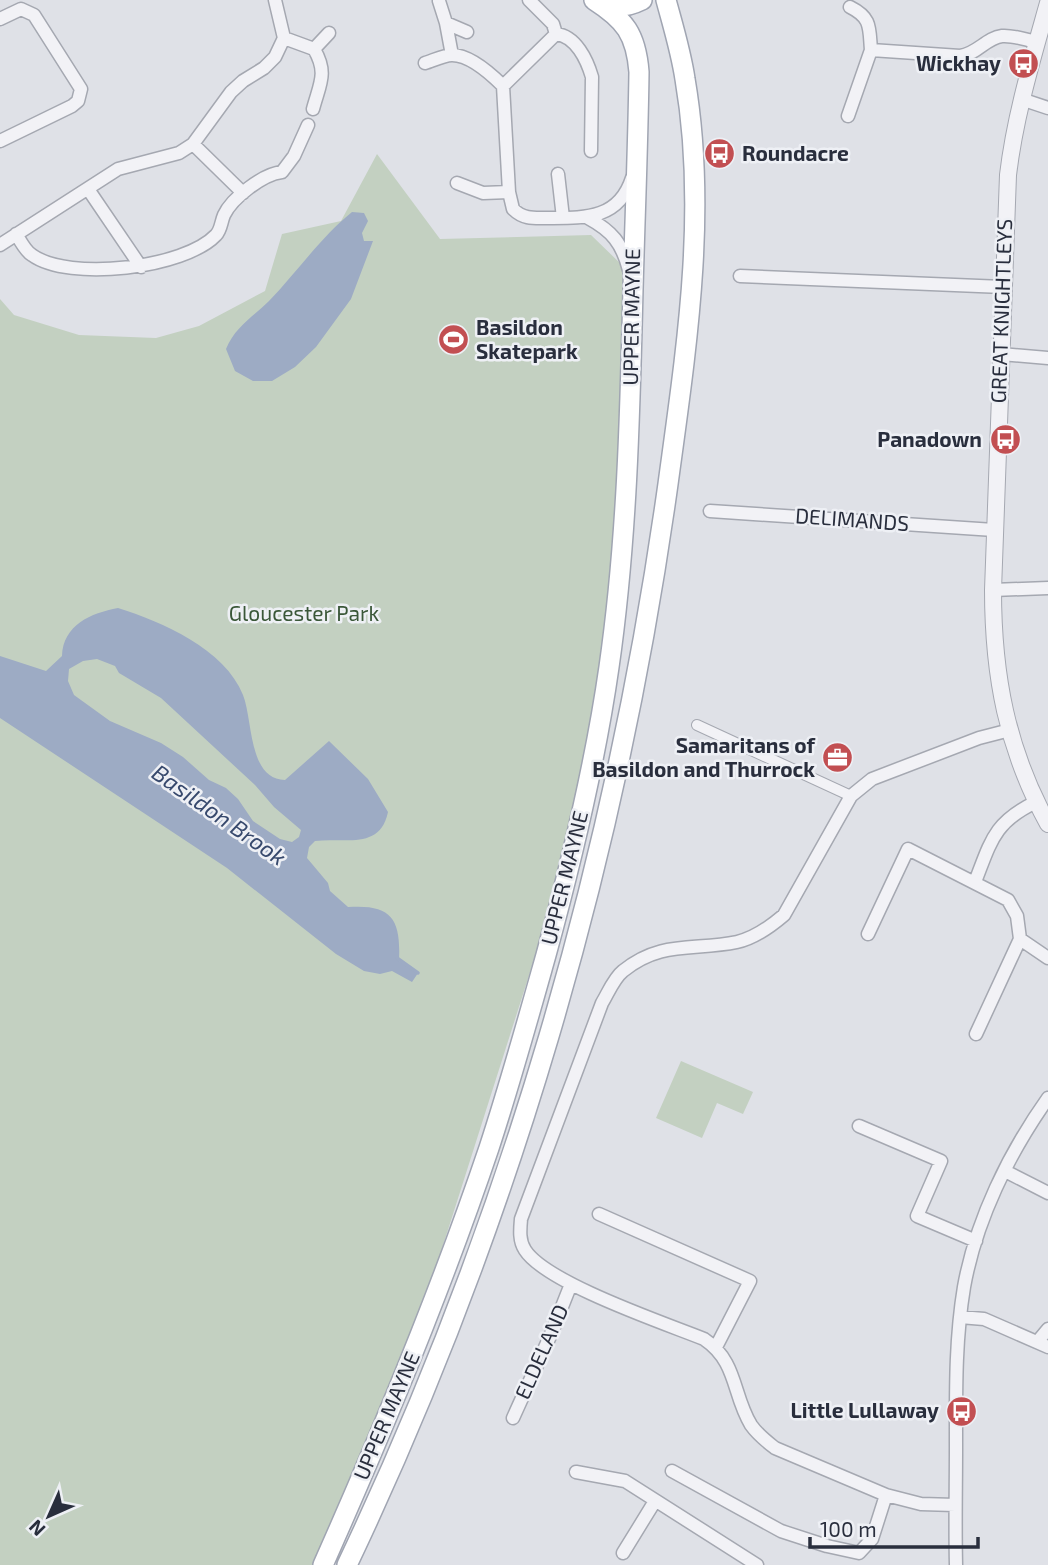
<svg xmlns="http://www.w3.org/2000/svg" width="1048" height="1565" font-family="'Exo 2',sans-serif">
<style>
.green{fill:#c3d0c1}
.water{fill:#9dabc4;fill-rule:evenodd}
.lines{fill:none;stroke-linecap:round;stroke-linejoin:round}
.stream{stroke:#9dabc4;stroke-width:3.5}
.pedestrian-casing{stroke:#a5a8b1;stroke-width:12}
.minor-casing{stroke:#a5a8b1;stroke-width:15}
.tertiary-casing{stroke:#a5a8b1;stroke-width:18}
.primary-casing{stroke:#a0a5b2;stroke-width:22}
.pedestrian{stroke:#f2f2f6;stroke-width:10}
.minor{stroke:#f2f2f6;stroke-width:12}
.tertiary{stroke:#f2f2f6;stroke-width:16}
.primary{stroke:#fff;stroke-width:19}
.labels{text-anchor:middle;stroke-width:5;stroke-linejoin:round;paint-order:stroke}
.poi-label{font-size:21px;font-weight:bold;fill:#292e3d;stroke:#eef0f5;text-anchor:end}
.street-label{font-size:21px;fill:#292e3d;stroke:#eef0f5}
.park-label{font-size:21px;fill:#3a5738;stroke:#eef0f5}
.water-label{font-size:23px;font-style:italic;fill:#37496d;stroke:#eef0f5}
</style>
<rect width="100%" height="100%" fill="#dfe1e7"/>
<path class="green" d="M377 154 440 239 591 235 623 266 625 435 606 659 560 878 432 1280 373 1433 315 1565H0V299L14 315 79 335 156 338 199 326 265 291 282 234 341 221Z
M681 1061 753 1092 743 1114 717 1103 702 1138 656 1118Z"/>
<path class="water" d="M352 212 364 213 368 221 362 233 364 241H373L351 299 316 347 295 367 272 381H253L235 371 226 349C235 327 253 317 269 301 297 272 321 237 352 212Z
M118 608C162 622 225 649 243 695 253 720 248 779 285 780L329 741 368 779 388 812C380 851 343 837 315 841L309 847 307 858 328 883 330 891 348 907C392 904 401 919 399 961L418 973 412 982 392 971 380 974 364 971 336 954 227 868 0 718V656L46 671 62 656C63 625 91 613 118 608ZM97 659 115 666 119 673 161 698 255 785 274 807 301 830 299 837 292 842 280 839 253 821 238 799 226 788 209 780 183 757 161 743 110 721 74 695 68 681 69 669 83 661Z"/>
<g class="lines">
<path class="stream" d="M397 958 418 973"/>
<defs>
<path id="pedestrian" d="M697 725 851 796"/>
<path id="minor" d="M529 0 553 24 556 34C576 36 587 60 592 77L591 151
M439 1 446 23
M850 7C872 18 869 28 871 50
M0 19 21 9 34 15 81 89 78 101 72 106 0 141
M556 34 503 86 509 192 513 209C524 220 535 218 550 218 585 218 619 219 632 178
M284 38 314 49C328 73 320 83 313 109
M314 49 329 33
M452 55 446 23 467 32
M425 63C432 61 444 55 452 55 470 55 491 74 503 86
M1021 99 1048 108
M848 116 871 50 960 56C977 54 986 38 1002 36 1014 35 1026 40 1037 42
M193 144 243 193
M558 174 563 218
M457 183 483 193 509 192
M88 189 141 267
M588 218C612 231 622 243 629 270
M16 234C20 240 25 251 32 255 69 282 185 268 216 235 221 230 221 222 224 215 232 198 263 174 282 172L294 156 308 125
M0 245 118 169 179 153 193 144 231 92 243 81 264 68 275 57 284 38 275 0
M740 276 1003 287
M1001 354 1048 358
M710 511 994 530
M993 590 1048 588
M975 882C991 841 994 822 1036 802
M868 934 908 849 1008 900 1017 916 1020 939
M976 1034 1020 939 1048 958
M859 1126 941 1161 917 1216 976 1241
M1005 1171 1048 1193
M599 1214 750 1281 716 1347
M960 1317 984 1319 1048 1347
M1038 1341 1048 1329
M513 1418 552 1332 571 1284
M672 1471 781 1531 827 1546 859 1553 872 1539 886 1495
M576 1472 625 1481 757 1565
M955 1505 921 1504 886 1495 775 1448C766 1441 758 1435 751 1425 732 1394 738 1362 704 1339 664 1323 546 1283 525 1250 519 1241 520 1230 521 1219L602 1003C608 993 614 978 623 971 661 940 694 951 737 942 755 938 770 927 784 915L851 796 872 779 979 738 1010 730
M623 1553 655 1501
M956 1565C955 1526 956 1487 956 1447 956 1394 955 1341 964 1287 976 1220 1009 1153 1048 1098"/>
<path id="tertiary" d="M1048 3C1032 60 1015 116 1008 175L993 590C993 676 1007 749 1048 824"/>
<path id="primary" d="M602 4C616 9 628 7 642 0
M323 1565C384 1428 441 1290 489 1148 510 1084 528 1019 546 955 572 860 595 765 609 667 627 542 630 415 633 289 635 216 638 144 639 72 636 34 625 20 594 0
M347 1565C509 1225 616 857 668 484 686 351 708 213 685 79 681 52 673 26 666 0"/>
</defs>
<use href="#pedestrian" class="pedestrian-casing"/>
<use href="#minor" class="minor-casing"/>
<use href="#tertiary" class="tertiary-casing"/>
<use href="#primary" class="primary-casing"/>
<use href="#pedestrian" class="pedestrian"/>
<use href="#minor" class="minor"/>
<use href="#tertiary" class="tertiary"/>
<use href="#primary" class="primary"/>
</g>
<defs>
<symbol id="bus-disc" viewBox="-11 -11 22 22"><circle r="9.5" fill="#c24f52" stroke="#eef0f5"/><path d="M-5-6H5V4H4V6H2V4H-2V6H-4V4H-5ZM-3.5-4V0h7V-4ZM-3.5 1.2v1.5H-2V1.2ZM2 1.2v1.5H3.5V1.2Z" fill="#fff"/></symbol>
<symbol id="stadium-disc" viewBox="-11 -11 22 22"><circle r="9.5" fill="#c24f52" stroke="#eef0f5"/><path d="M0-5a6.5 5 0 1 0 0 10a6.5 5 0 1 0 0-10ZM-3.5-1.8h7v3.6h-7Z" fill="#fff"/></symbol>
<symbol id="office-disc" viewBox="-11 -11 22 22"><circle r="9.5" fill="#c24f52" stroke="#eef0f5"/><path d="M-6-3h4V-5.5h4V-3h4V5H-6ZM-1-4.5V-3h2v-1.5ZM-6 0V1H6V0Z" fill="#fff"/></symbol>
</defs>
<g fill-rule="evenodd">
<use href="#bus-disc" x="1006" y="46" width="35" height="35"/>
<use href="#bus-disc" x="702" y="136" width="35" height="35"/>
<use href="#stadium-disc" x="436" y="322" width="35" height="35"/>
<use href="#bus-disc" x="988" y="422" width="35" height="35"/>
<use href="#office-disc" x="820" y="740" width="35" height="35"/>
<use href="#bus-disc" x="944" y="1394" width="35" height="35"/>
</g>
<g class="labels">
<g class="poi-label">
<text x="1001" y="71">Wickhay</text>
<text x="742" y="161" text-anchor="start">Roundacre</text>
<text x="476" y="335" text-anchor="start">Basildon<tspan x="476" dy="24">Skatepark</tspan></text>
<text x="982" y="447">Panadown</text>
<text x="815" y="753">Samaritans of<tspan x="815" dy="24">Basildon and Thurrock</tspan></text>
<text x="939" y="1418">Little Lullaway</text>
</g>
<g class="street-label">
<text transform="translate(1002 311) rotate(-88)" y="7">GREAT KNIGHTLEYS</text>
<text transform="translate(632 317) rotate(-89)" y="7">UPPER MAYNE</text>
<text transform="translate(852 520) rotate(4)" y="7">DELIMANDS</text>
<text transform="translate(565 878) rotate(-76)" y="7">UPPER MAYNE</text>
<text transform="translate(542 1352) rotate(-66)" y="7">ELDELAND</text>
<text transform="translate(387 1416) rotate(-67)" y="7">UPPER MAYNE</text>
</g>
<g class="park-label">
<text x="304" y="621">Gloucester Park</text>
</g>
<g class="water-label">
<text transform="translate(219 815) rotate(35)" y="8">Basildon Brook</text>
</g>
</g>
<g transform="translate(49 1516) rotate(225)" stroke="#eef0f5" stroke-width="5" paint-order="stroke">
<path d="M0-5L12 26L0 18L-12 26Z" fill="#292e3d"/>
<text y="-10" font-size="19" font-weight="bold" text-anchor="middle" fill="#292e3d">N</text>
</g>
<path d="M810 1537v10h168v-10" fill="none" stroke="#292e3d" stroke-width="3.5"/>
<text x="820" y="1537" font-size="21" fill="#292e3d" stroke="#eef0f5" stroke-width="5" paint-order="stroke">100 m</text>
</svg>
